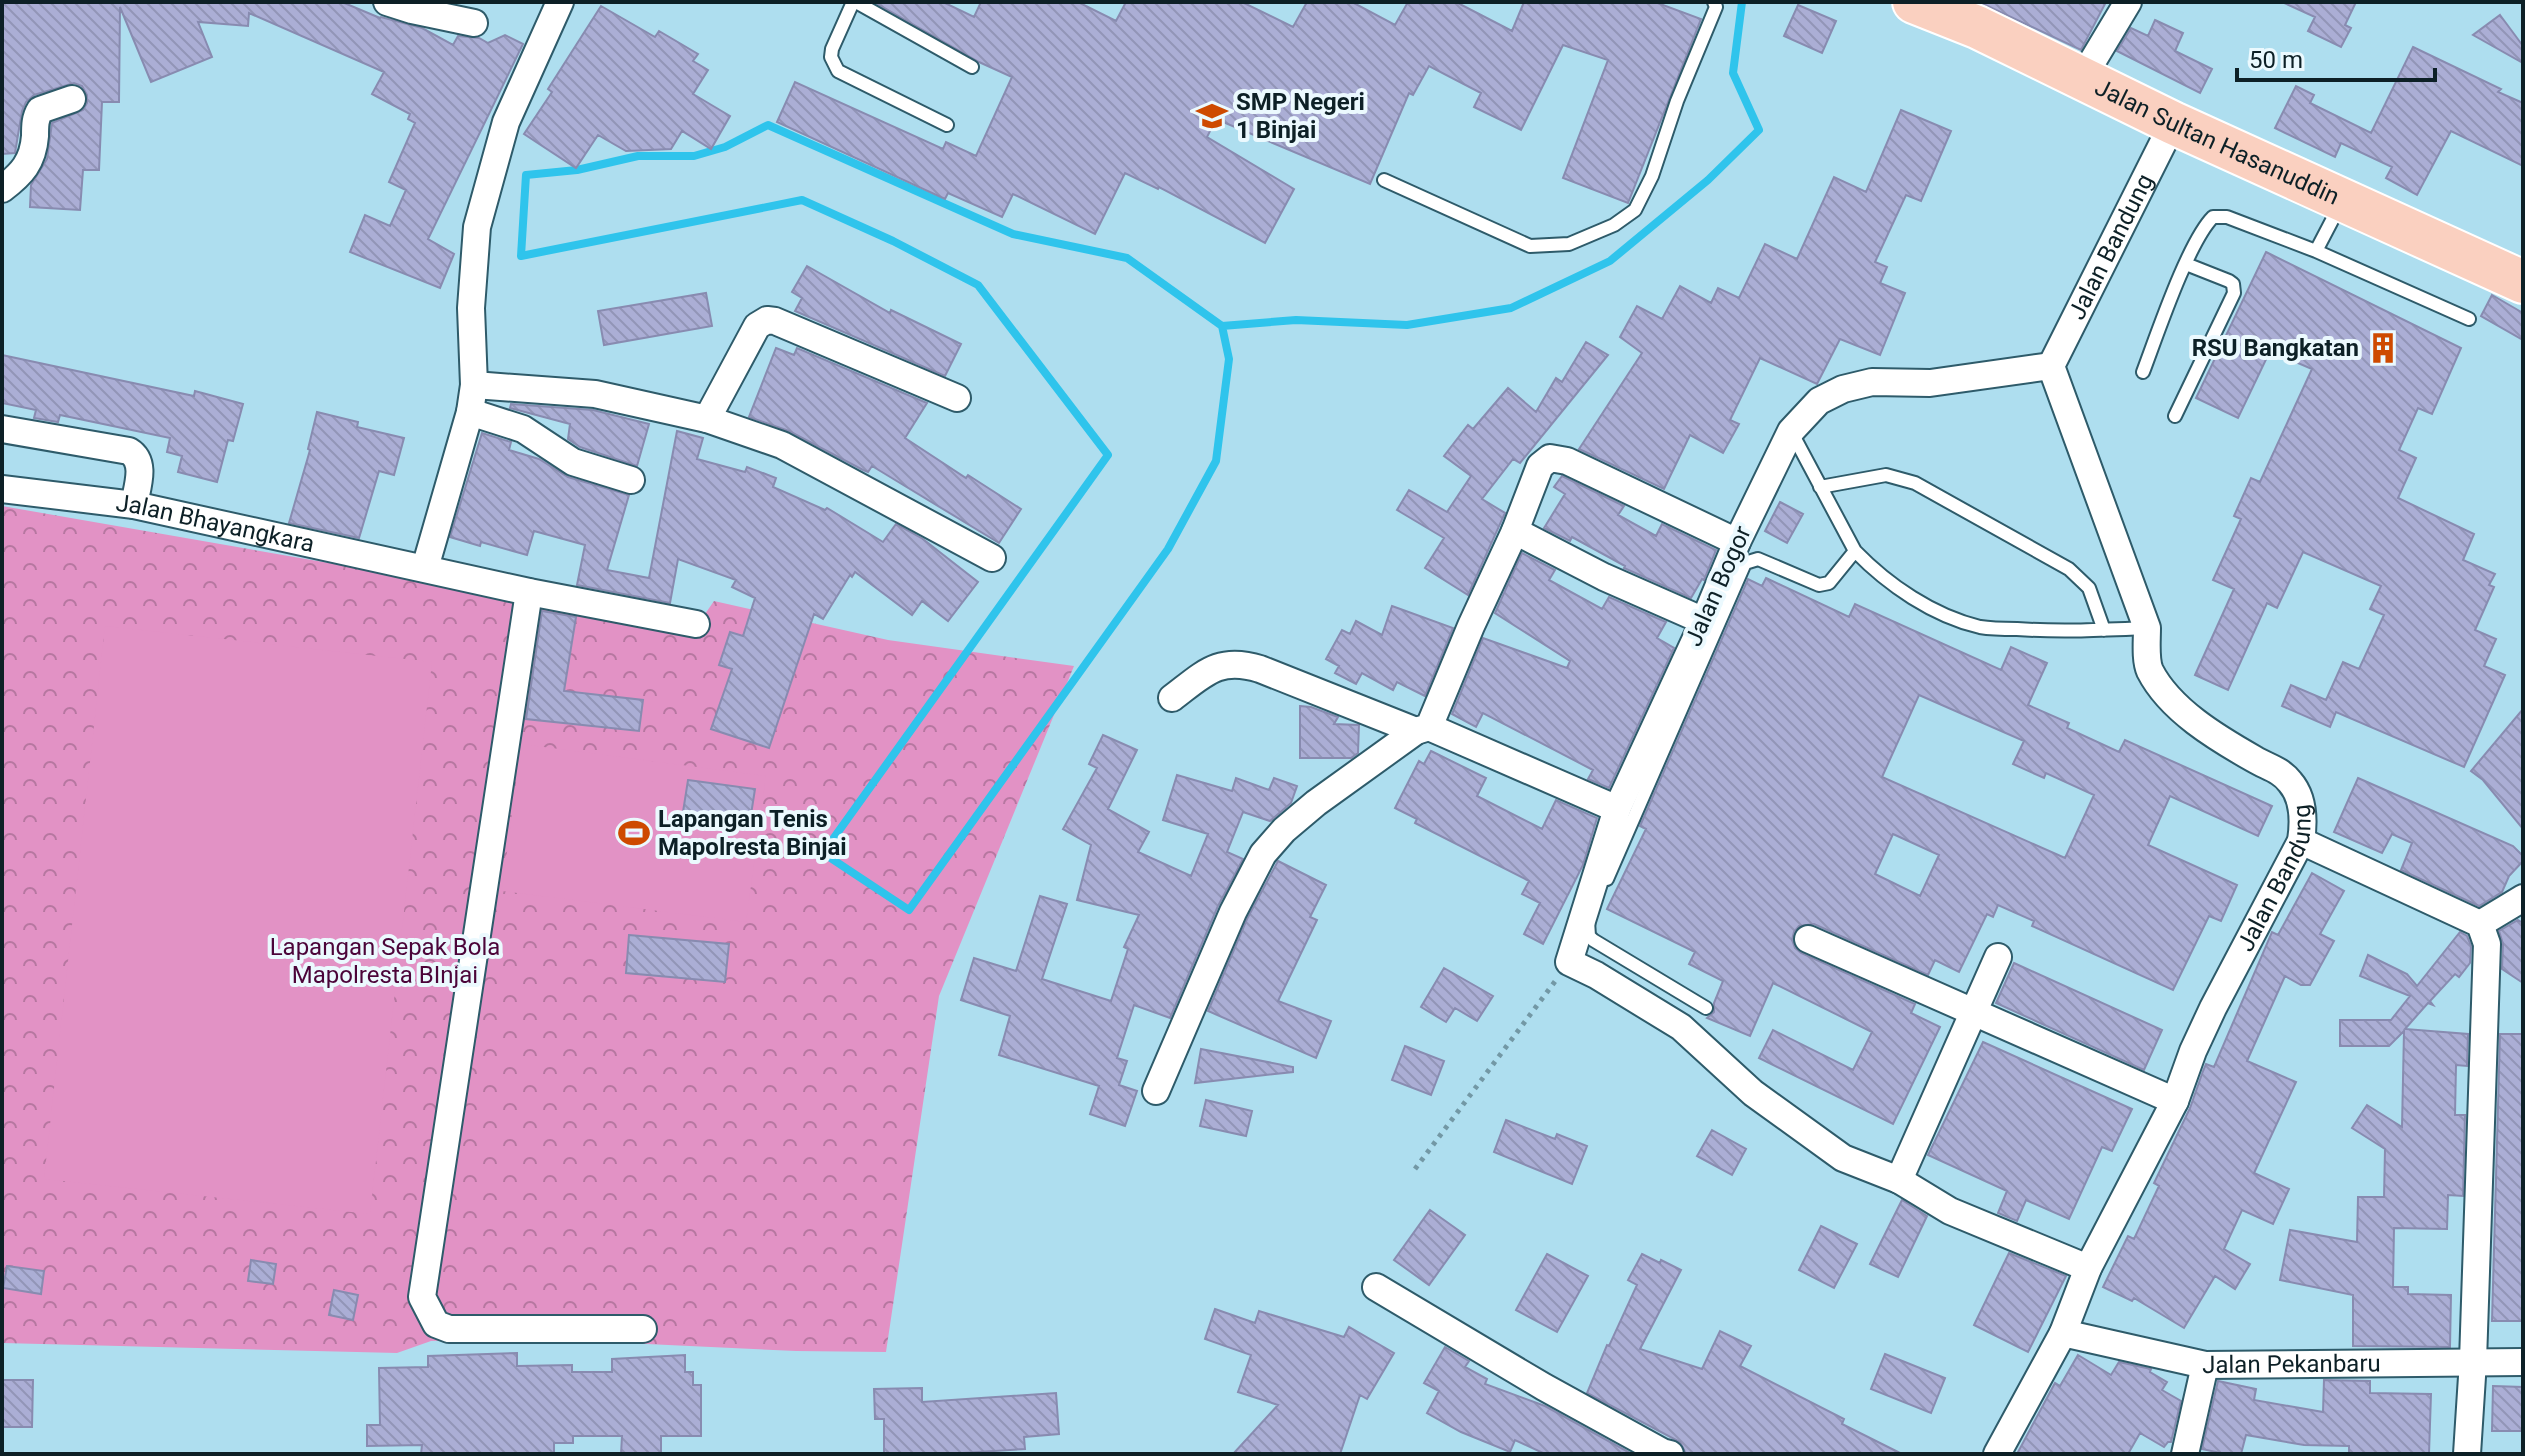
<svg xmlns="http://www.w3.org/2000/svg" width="2525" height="1456" font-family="Roboto,sans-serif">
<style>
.park{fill:url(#park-crowns)}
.pitch{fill:#e292c5}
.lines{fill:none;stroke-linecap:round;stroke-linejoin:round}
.stream{stroke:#2fc4ec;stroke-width:8}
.building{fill:url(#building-back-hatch);stroke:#888bb0;stroke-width:2;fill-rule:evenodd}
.lane-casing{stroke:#2e5b6a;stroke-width:16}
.street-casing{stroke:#2e5b6a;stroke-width:30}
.primary-casing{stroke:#fff;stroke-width:46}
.path{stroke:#7398a5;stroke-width:5;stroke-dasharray:4 6;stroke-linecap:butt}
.lane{stroke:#fff;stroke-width:12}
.street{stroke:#fff;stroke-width:26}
.primary{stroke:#fad0c0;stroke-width:42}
.labels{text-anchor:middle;stroke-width:8;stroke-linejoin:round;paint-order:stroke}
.poi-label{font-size:24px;font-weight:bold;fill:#0d2026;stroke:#ebf9fe;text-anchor:start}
.street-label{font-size:24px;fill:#0d2026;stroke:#ebf9fe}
.park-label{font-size:24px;fill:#4b0439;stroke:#ebf9fe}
</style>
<defs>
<pattern id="park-crowns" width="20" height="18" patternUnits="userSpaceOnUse" patternTransform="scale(2)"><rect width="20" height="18" fill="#e292c5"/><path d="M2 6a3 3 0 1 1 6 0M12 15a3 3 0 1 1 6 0" fill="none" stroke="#b677a0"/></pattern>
<pattern id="building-back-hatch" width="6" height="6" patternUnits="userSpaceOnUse" patternTransform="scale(2)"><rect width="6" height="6" fill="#abaed5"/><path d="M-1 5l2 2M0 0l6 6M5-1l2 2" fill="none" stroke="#9295b7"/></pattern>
</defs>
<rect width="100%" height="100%" fill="#aedeef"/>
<path class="park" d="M2 506 696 627 714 601 888 640 1074 666 939 996 886 1352 796 1351 519 1338 431 1341 397 1353 2 1343Z"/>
<path class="pitch" d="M105 626 432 662 370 1214 44 1179Z
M521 744 766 776 746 922 502 891Z"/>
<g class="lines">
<path class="stream" d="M768 125 1013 234 1127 258 1222 326 1229 359 1216 461 1168 549 909 910 823 853 1108 455 978 285 893 241 802 200 521 256 526 175 577 170 638 156H694L725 147Z
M1222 326 1296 320 1407 325 1511 308 1610 261 1708 180 1759 130 1733 73 1742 2"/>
</g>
<path class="building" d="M2 2H342L380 18 381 17 422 28 453 45 458 36 479 38 488 43 505 35 523 44 428 239 454 254 440 288 350 252 365 215 390 226 406 190 389 182 415 123 408 119 410 114 372 94 384 72 249 13 248 26 198 22 212 57 151 82 120 7 119 102H102L99 170H83L80 210 30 207 31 185 47 159 52 123 83 110 87 103V95L82 86 74 83 34 95 26 102 22 111 15 153 2 154Z
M874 2H943L974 17 981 2H1078L1116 21 1126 2H1242L1293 27 1307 2H1352L1395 25 1408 2H1456L1512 31 1524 2H1655L1701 19 1628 203 1563 178 1608 60 1563 45 1521 130 1474 107 1481 93 1429 66 1413 95 1409 93 1370 184 1216 119 1207 137 1294 189 1265 243 1159 187 1158 189 1125 173 1095 234 1013 194 1002 217 948 193 945 199 777 122 795 82 943 149 946 142 976 156 1012 77 979 62Z
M1979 2H2106L2081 50Z
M2282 2H2356L2345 25 2351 28 2341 47 2308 31 2315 17Z
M1798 5 1836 21 1822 53 1784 36Z
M601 6 655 37 659 31 698 54 693 61 708 70 693 94 730 116 711 149 682 131 671 149 626 151 598 135 576 168 524 134 552 92 548 89Z
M2500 15 2523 46V63L2473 35Z
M2155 20 2183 33 2175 51 2212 69 2200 93 2117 51 2131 28 2148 36Z
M2413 47 2501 89 2498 92 2523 103V166L2451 131 2417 195 2386 178 2392 167 2341 143 2335 157 2275 128 2296 86 2314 95 2310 103 2371 133Z
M1901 110 1951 131 1921 201 1906 195 1875 262 1887 267 1880 283 1905 293 1880 355 1840 339 1817 384 1760 358 1730 420 1739 424 1723 453 1690 435 1664 489 1579 449 1642 353 1620 337 1637 306 1662 319 1680 286 1711 303 1718 288 1739 298 1765 244 1797 259 1834 177 1866 192Z
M2266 252 2461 348 2432 414 2418 408 2399 450 2416 458 2398 498 2474 534 2463 560 2495 574 2489 585 2494 587 2475 630 2496 639 2484 666 2505 675 2464 767 2336 712 2330 727 2282 706 2291 685 2326 700 2343 662 2359 669 2384 615 2370 609 2381 586 2303 552 2277 608 2267 603 2228 690 2195 675 2234 589 2213 580 2241 519 2234 516 2251 478 2260 482 2312 369 2270 351 2238 418 2196 398Z
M807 266 890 313 891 310 961 344 945 376 795 311 802 298 792 292Z
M706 293 712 326 604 345 598 311Z
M2492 295 2523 313V340L2481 316Z
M1586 342 1608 355 1520 463 1513 459 1482 499 1505 513 1468 595 1425 568 1444 538 1397 510 1409 490 1447 512 1471 476 1444 456 1468 425 1473 429 1508 388 1536 412 1556 378 1562 382Z
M776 348 794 355 797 348 927 403 905 438 966 478 968 475 1021 509 999 543 872 466 868 472 863 470 789 431 749 417Z
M2 355 194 396 195 391 243 404 233 441 228 440 217 482 178 472 182 456 167 452 170 438 60 415 58 422 34 418 36 410 2 403Z
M511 404 593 410 649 424 637 466 580 447 568 439 570 424 510 408Z
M317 412 358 422 357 427 404 438 394 475 379 471 359 538 289 523 310 450 308 449Z
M677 431 703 438 697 459 745 472 747 467 776 478 773 487 825 510 827 508 883 542 896 524 923 539 978 582 948 621 922 601 912 615 855 572 852 577 850 575 823 619 814 614 769 748 711 729 732 669 719 665 730 632 743 636 755 598 732 587 736 580 678 559 670 603 577 585 585 545 534 531 527 555 481 542 480 546 450 537 482 433 511 442 509 450 539 459 568 477 629 495 607 570 649 578Z
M1562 476 1624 506 1618 515 1656 536 1662 524 1716 550 1704 580 1702 579 1691 598 1624 568 1625 566 1572 537 1570 541 1544 528 1565 494 1554 487Z
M1780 502 1803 514 1787 543 1765 531Z
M1522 553 1555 570 1549 580 1602 609 1609 597 1666 622 1657 638 1674 648 1609 788 1588 779 1593 770 1483 713 1476 727 1452 714 1483 638 1567 668 1570 661 1495 613Z
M1766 578 1849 617 1855 604 2001 670 2011 647 2047 663 2028 705 2069 723 2067 728 2119 752 2125 740 2272 806 2258 836 2170 796 2148 845 2237 885 2221 921 2209 916 2173 990 2032 926 2034 921 1998 905 1993 917 1987 914 1959 972 1935 960 1928 975 1814 924 1799 926 1794 932 1792 940 1795 948 1801 953 1915 1004 1911 1013 1940 1027 1893 1124 1759 1058 1773 1030 1853 1070 1872 1032 1773 983 1750 1036 1707 1018 1714 1012V1003L1723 981 1689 964 1695 952 1607 909 1646 829 1640 826 1748 579 1762 586ZM1919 695 2024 741 2013 764 2044 778 2046 773 2094 795 2065 858 1882 777ZM1893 834 1939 855 1920 896 1875 874Z
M1392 606 1453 628 1425 696 1397 682 1393 690 1362 673 1356 684 1335 673 1339 666 1326 659 1342 630 1350 634 1356 621 1382 635Z
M542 611 576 617 564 691 643 700 639 731 526 719Z
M1300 706 1311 707 1338 717 1334 724 1359 725 1358 753 1351 758H1300Z
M2523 709V829L2483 780 2471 771Z
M1103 735 1137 750 1108 809 1149 832 1138 852 1191 876 1208 834 1163 820 1177 775 1232 791 1236 778 1269 790 1274 778 1297 786 1291 803 1270 821 1243 812 1227 852 1243 859 1218 906 1170 1018 1134 1005 1117 1058 1127 1061 1119 1085 1137 1091 1125 1126 1090 1114 1099 1086 999 1055 1010 1016 961 1000 974 958 1016 971 1040 896 1067 904 1042 979 1111 1001 1128 949 1124 947 1139 915 1077 900 1091 845 1063 829 1097 768 1089 764Z
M1431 751 1486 778 1477 796 1542 829 1556 800 1597 818 1583 865 1543 944 1524 934 1540 903 1522 894 1529 881 1415 823 1417 819 1395 808 1419 761 1424 764Z
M2358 778 2513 846 2523 856V861L2509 876 2502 892 2479 906 2401 870 2412 843 2392 834 2382 853 2334 832Z
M688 780 755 789 750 821 683 812Z
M1278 861 1326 885 1310 917 1317 920 1278 1001 1331 1021 1316 1058 1208 1011 1247 919Z
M2312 873 2344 891 2320 934 2334 941 2310 985H2301L2285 976 2247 1061 2296 1082 2254 1173 2289 1189 2273 1224 2242 1210 2224 1249 2250 1264 2235 1289 2215 1276 2184 1328 2134 1298 2132 1301 2103 1287 2128 1236 2134 1239 2159 1186 2154 1183 2190 1108 2203 1071 2206 1064 2214 1067 2272 932 2278 935Z
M2518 920 2523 923V983L2502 969 2503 944 2499 931Z
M2460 932 2467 936 2471 946 2470 963 2459 977 2455 974 2430 1001 2433 1005 2428 1003 2405 1029 2468 1034 2467 1066 2456 1065 2455 1115H2465L2463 1196 2448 1195 2447 1229 2394 1228 2393 1287H2408V1294L2451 1295 2450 1347 2353 1346V1295L2280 1280 2290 1230 2357 1242 2358 1197H2384L2385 1149 2352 1128 2367 1105 2402 1127 2404 1031 2389 1046H2340V1020H2391L2410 996 2360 976 2368 955 2407 974 2417 986Z
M629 935 729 944 725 982 626 973Z
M2014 963 2162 1030 2144 1070 1996 1003Z
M1444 968 1493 996 1477 1021 1455 1008 1446 1022 1421 1007Z
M2500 1034H2523V1321H2492Z
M1983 1042 2132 1109 2112 1151 2102 1147 2069 1219 2026 1200 2017 1221 1998 1213 2007 1191 1928 1155Z
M1405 1046 1444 1061 1431 1095 1392 1080Z
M1201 1049 1293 1067V1072L1195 1083Z
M1206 1100 1252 1111 1246 1136 1200 1126Z
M1506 1120 1555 1139 1557 1134 1587 1146 1572 1184 1494 1152Z
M1712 1130 1746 1149 1732 1175 1697 1156Z
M1902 1200 1927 1216 1898 1277 1870 1264Z
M1430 1210 1465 1235 1429 1285 1394 1260Z
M1821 1226 1857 1244 1834 1288 1799 1270Z
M2009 1253 2066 1276 2028 1352 1974 1325Z
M1547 1254 1588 1276 1557 1332 1516 1310Z
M1642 1254 1660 1263 1661 1260 1681 1270 1640 1349 1702 1369 1720 1331 1751 1346 1740 1366 1844 1419 1842 1424 1902 1454H1686L1680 1442 1587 1393 1607 1345 1609 1346 1637 1285 1628 1280Z
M251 1260 276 1264 273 1284 248 1281Z
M7 1266 44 1271 41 1294 3 1288Z
M334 1290 358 1295 353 1320 329 1315Z
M1215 1309 1255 1323 1259 1311 1344 1337 1349 1327 1394 1353 1367 1399 1360 1395 1340 1454H1233L1278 1405 1238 1392 1251 1355 1205 1339Z
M1445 1347 1469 1361 1465 1367 1487 1379 1485 1384 1545 1406 1632 1454H1545L1515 1440 1510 1452 1461 1432 1427 1413 1439 1391 1424 1383Z
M517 1353V1366L572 1365V1372H612V1359L685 1355V1372H693V1385H701V1436H661V1454H621L622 1436H573V1443H554V1454H421L422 1445 367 1446V1425H380L379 1368 428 1367V1356Z
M1885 1354 1945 1378 1931 1413 1871 1389Z
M2078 1355 2111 1375 2119 1362 2151 1369 2150 1372 2167 1382 2162 1390 2181 1401 2171 1442H2168L2164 1447 2140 1433 2128 1454H2017L2055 1383 2060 1386Z
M2 1380H33L32 1427H2Z
M2324 1380 2370 1381V1393L2431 1394 2429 1454H2349V1446L2304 1445 2246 1435 2241 1454H2225L2202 1449 2218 1381 2256 1389 2254 1400 2323 1412Z
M2493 1386 2523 1387V1431H2492Z
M922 1388V1402L1056 1393 1059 1434 1024 1437 1025 1449 947 1454H884V1419H875L874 1389Z"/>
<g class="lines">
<defs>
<path id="lane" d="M853 2 832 49 831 57 838 71 947 125
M856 2 972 67
M1384 180 1530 246 1569 244 1614 225 1635 210 1652 176 1677 101 1716 7 1714 2
M2316 251 2339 207
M2143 372C2157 335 2188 242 2213 217H2227L2316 251 2469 319
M2175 416 2234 293 2233 284 2229 281 2186 264
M1792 433 1855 551C1888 585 1933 616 1980 627 1992 629 2005 629 2017 629 2060 632 2103 630 2147 628
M1820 487 1886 475 1915 483 2069 569 2089 588 2104 630
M1607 879 1745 563 1758 559 1819 585 1829 583 1855 551
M1588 921 1589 936 1593 940 1706 1008"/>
<g id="street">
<path d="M387 2 412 10 474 23"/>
<path d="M2083 77 2128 2"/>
<path d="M2 189C22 174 33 162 35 136 35 126 35 118 40 110L72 99"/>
<path d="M2051 366 1930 383 1872 382 1843 389 1819 401 1791 431 1737 542 1704 621 1617 809 1569 962 1596 975 1681 1027 1753 1093 1843 1158 1899 1180 1950 1211 2088 1268"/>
<path d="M474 385 595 394 707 419 782 445 992 558"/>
<path d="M470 412 523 429 573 462 631 480"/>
<path d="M707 419 757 326 767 320 775 321 957 398"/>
<path d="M2 429 129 451C147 462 137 487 134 505"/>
<path id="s1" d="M2 489 134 505 529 592 696 624"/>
<path d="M1515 531 1604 577 1704 621"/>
<path d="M425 568 470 412 474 385 471 308 477 227 506 122 560 2"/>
<path d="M529 592 422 1297 436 1324 449 1329H643"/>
<path d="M1172 698C1204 674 1218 656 1260 669L1416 731"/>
<path d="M1429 727 1617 809"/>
<path d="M2301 841 2480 924 2487 944 2473 1361 2467 1454"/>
<path d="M2480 924 2523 898"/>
<path d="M1808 939 2175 1101"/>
<path d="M1156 1091 1233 912 1263 854 1284 830 1316 803 1416 731 1429 727 1471 626 1515 531 1540 466 1550 458 1567 461 1737 542"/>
<path d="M1899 1180 1998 957"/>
<path d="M1376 1287 1544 1387 1662 1452 1670 1454"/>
<path id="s2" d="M2063 1333 2205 1365 2523 1362"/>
<path id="s3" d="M1997 1454 2063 1333 2088 1268 2175 1101 2193 1051 2213 1008 2301 841C2304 821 2304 798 2290 782 2280 769 2267 767 2254 759 2217 738 2170 710 2150 671 2145 660 2147 641 2147 628L2051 366 2173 123"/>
<path d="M2185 1454 2205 1365"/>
</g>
<g id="primary">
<path id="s4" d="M1914 2 1977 27 2173 123 2523 282"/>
</g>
</defs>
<use href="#lane" class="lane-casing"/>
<use href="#street" class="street-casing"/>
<use href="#primary" class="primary-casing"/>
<path class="path" d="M1415 1169 1556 980"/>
<use href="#lane" class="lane"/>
<use href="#street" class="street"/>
<use href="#primary" class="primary"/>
</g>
<defs>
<symbol id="school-bare" viewBox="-9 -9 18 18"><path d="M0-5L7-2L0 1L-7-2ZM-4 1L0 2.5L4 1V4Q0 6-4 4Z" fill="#ce4a00" stroke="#ebf9fe" stroke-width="2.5" paint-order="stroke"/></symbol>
<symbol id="building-bare" viewBox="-9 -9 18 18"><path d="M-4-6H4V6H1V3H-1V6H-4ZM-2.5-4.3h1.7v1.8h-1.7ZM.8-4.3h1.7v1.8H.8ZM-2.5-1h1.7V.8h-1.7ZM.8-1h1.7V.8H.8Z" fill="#ce4a00" stroke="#ebf9fe" stroke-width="2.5" paint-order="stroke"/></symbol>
<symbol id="stadium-bare" viewBox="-9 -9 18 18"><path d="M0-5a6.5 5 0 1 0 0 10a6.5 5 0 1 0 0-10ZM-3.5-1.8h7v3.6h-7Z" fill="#ce4a00" stroke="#ebf9fe" stroke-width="2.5" paint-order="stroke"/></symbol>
</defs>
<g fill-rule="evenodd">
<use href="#school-bare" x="1190" y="94" width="44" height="44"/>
<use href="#building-bare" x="2361" y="326" width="44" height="44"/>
<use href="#stadium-bare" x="612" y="811" width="44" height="44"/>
</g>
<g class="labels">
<g class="poi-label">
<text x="1236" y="110">SMP Negeri<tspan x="1236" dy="28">1 Binjai</tspan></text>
<text x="2359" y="356" text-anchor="end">RSU Bangkatan</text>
<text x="658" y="827">Lapangan Tenis<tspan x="658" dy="28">Mapolresta Binjai</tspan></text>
</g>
<g class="street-label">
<text dy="8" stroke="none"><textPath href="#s4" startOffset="334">Jalan Sultan Hasanuddin</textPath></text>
<text dy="8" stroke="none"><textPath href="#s3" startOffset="1384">Jalan Bandung</textPath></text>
<text dy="8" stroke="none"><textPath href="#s1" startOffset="216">Jalan Bhayangkara</textPath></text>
<text transform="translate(1718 586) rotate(-66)" y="8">Jalan Bogor</text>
<text dy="8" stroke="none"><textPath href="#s3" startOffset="642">Jalan Bandung</textPath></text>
<text dy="8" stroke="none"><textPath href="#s2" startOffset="232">Jalan Pekanbaru</textPath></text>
</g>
<g class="park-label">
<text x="385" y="955">Lapangan Sepak Bola<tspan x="385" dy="28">Mapolresta BInjai</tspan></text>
</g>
</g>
<rect width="2525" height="1456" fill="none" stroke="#0d2026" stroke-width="8"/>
<path d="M2237 68v12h198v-12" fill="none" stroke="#0d2026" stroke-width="4"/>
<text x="2249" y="68" font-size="24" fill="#0d2026" stroke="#ebf9fe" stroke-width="6" paint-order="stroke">50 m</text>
</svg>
